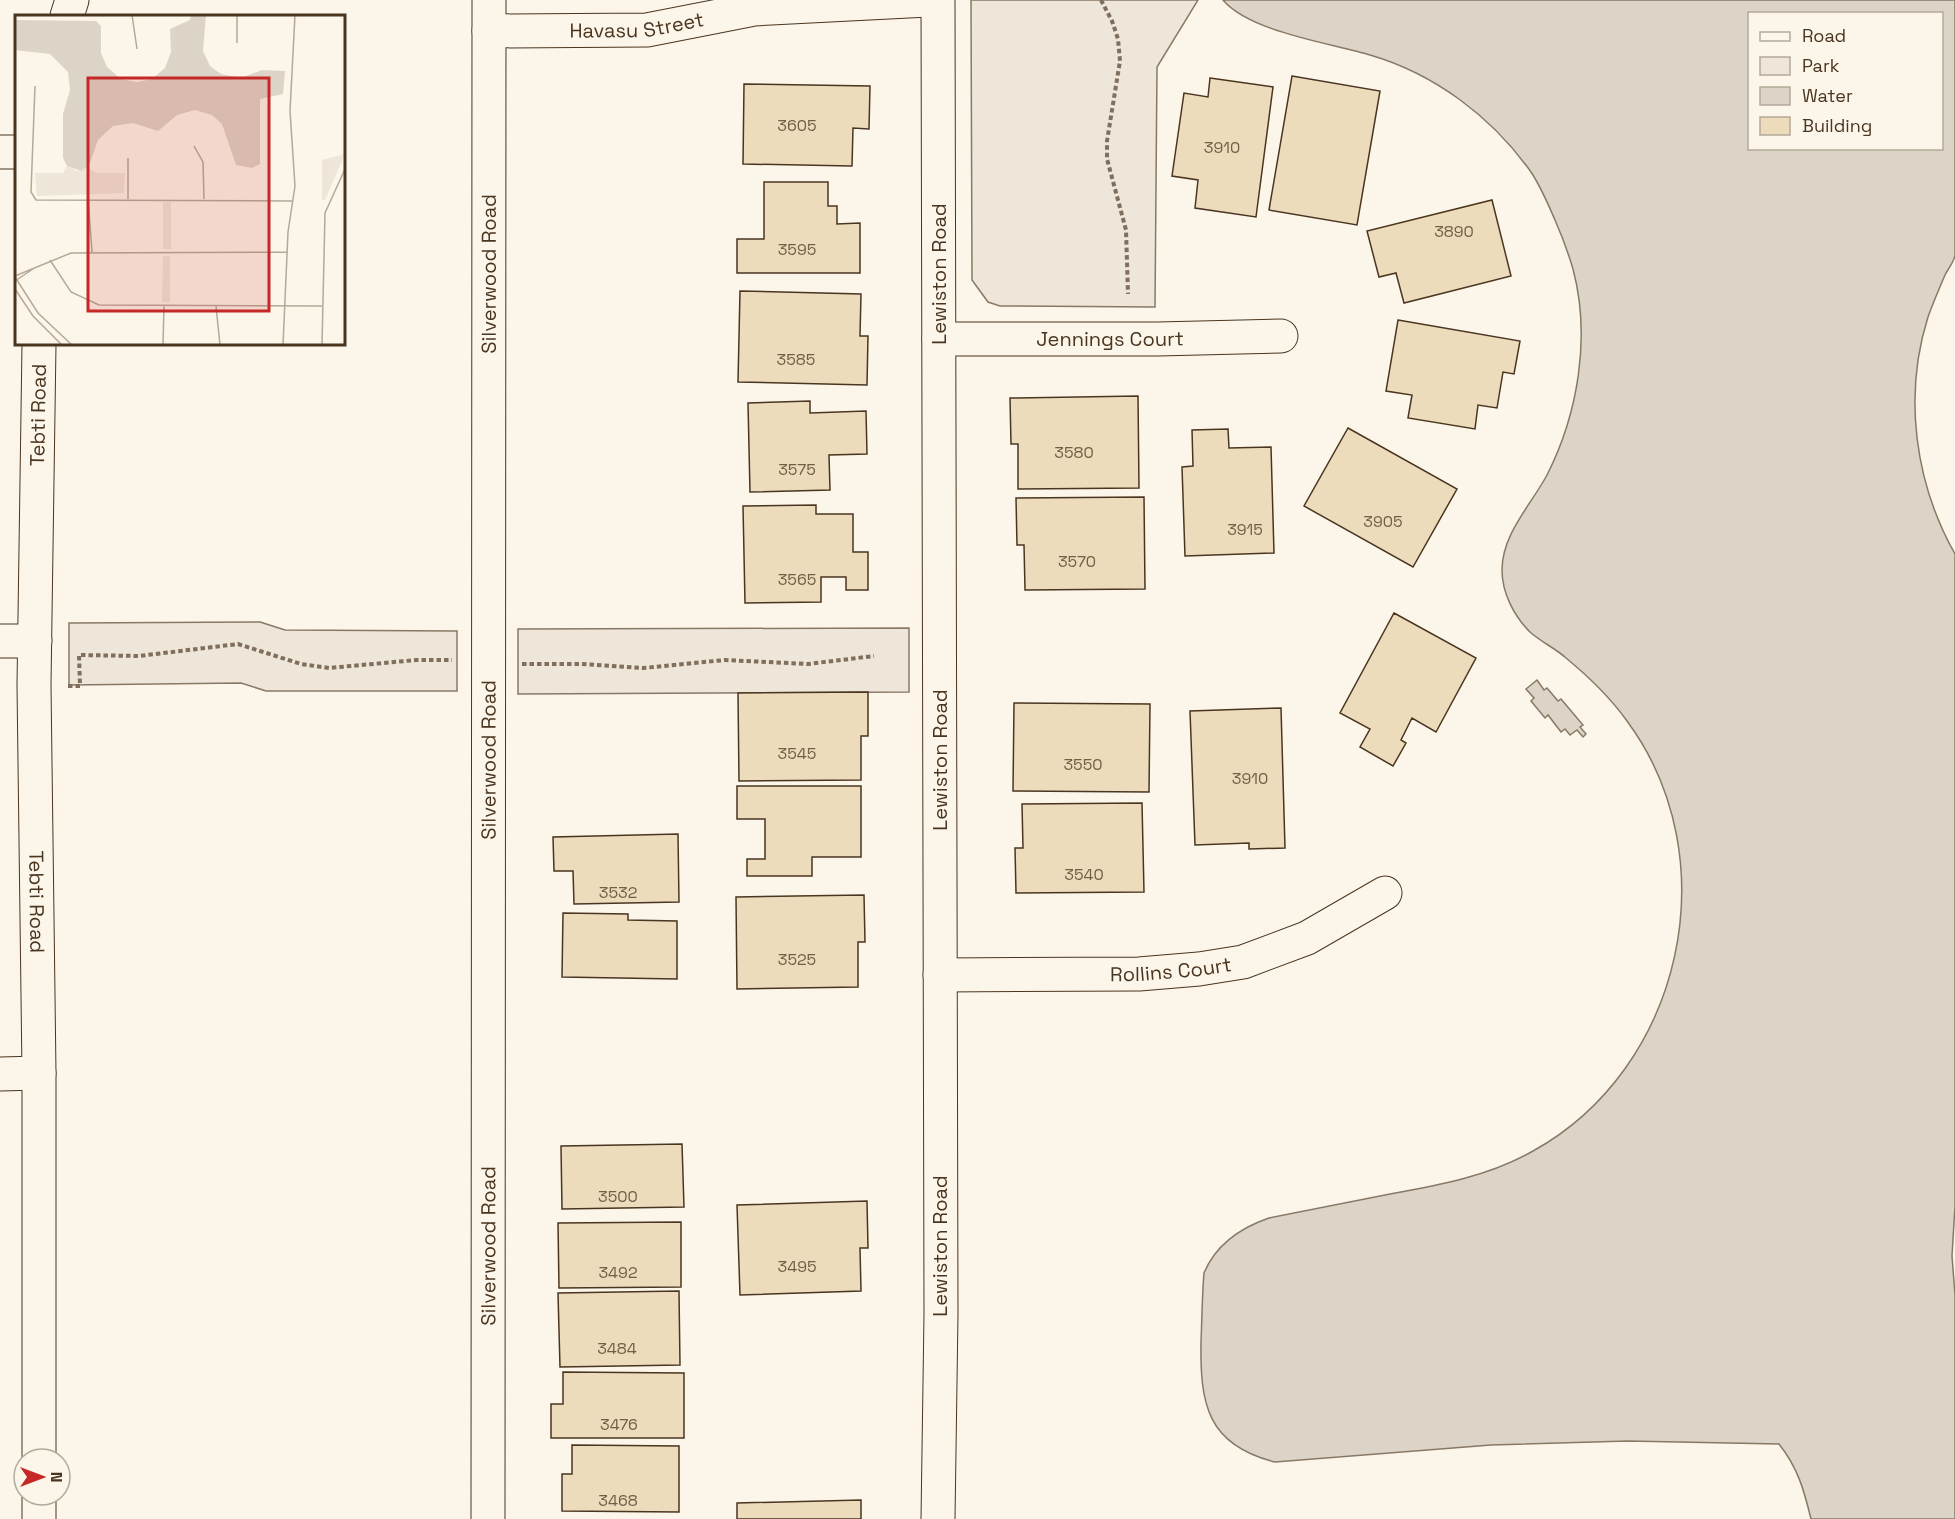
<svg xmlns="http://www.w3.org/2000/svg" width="1955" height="1519" font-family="'Space Grotesk',sans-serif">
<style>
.green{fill:#ede6d9;stroke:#887966;stroke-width:1.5}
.water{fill:#dcd4c6;stroke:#887966;stroke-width:1.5;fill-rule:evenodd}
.building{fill:#ecdcbc;stroke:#4a3520;stroke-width:1.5}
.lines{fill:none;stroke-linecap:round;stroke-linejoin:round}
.street-casing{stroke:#4a3520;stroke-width:35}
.path{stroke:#7f6f5c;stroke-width:4;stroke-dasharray:4.5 3;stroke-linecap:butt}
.street{stroke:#fbf6e9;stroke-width:33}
.labels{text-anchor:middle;stroke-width:4.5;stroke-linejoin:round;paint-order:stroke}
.number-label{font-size:16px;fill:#725f47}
.street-label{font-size:20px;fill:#4a3520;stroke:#fbf6e9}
.inset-road{fill:none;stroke:#b4a999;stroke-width:1.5}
.view{fill:#c62828;fill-opacity:0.15;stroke:#c62828;stroke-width:3}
.inset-edge{fill:none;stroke:#4a3520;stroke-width:3}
</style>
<rect width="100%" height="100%" fill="#fbf6e9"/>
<path class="green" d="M971 0H1198L1157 67 1155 307 1000 306 988 302 972 280Z
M260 622 285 630 457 631V691H266L241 683 69 685V623Z
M909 628V692L518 694V629Z"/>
<path class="water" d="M1223 0H1955C1955 59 1955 118 1955 177 1955 200 1955 234 1955 255 1954 262 1948 269 1945 275 1939 289 1933 303 1928 317 1903 396 1915 483 1955 554V1206L1952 1256 1955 1295V1519H1811C1804 1490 1798 1468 1779 1444L1628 1441 1491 1445 1275 1462C1207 1445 1200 1404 1201 1342 1202 1319 1202 1296 1204 1273 1216 1244 1240 1228 1269 1218 1310 1210 1350 1202 1390 1194 1440 1185 1489 1176 1533 1151 1683 1068 1729 859 1627 721 1610 697 1589 677 1566 658 1555 648 1541 642 1530 632 1514 616 1502 593 1502 570 1502 534 1531 505 1547 475 1578 414 1591 337 1573 269 1568 252 1562 236 1555 220 1548 204 1541 187 1531 172 1492 117 1435 74 1370 55 1330 43 1250 32 1223 0ZM1750 14H1942V148H1750Z
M1537 680 1544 690 1547 688 1558 701 1561 699 1583 725 1580 727 1586 734 1583 737 1577 730 1570 735 1565 729 1561 732 1548 715 1545 718 1531 701 1534 698 1526 689Z"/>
<path class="building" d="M1292 76 1380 91 1357 225 1269 210Z
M1210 78 1273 87 1256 217 1195 208 1198 180 1172 176 1184 93 1208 97Z
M744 84 870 86 869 129 853 128 852 166 743 164Z
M764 182H828V206H837V224L860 223V273H737V239H764Z
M1492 200 1511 276 1404 303 1396 273 1379 277 1367 231Z
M740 291 861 294 860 336H868L867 385 738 382Z
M1398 320 1520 341 1514 374 1503 372 1497 408 1478 405 1475 429 1408 418 1412 395 1386 391Z
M1138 396 1139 488 1018 489V444H1011L1010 398Z
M810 401V413L866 411 867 454 829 455 830 490 750 492 748 403Z
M1348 428 1457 489 1413 567 1304 506Z
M1228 429 1229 448 1271 447 1274 553 1185 556 1182 467 1193 466 1192 430Z
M1144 497 1145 589 1025 590 1024 545H1017L1016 498Z
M816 505V514H853V552H868V590H846V577H821V602L745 603 743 506Z
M1394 613 1476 658 1436 732 1412 718 1401 740 1406 743 1393 766 1360 747 1370 729 1340 713Z
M868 692V736H861V780L739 781 738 693Z
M1014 703 1150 704 1149 792 1013 791Z
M1281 708 1285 848 1249 849V843L1195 845 1190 711Z
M737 786H861V857H812V876H747V859H765V819H737Z
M1142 803 1144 892 1016 893 1015 848H1023L1022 804Z
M678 834 679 902 574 904 573 871H554L553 837Z
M864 895 865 942H858V987L737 989 736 897Z
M563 913 628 914V920L677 921V979L562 977Z
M682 1144 684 1207 562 1209 561 1146Z
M867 1201 868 1248H860L861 1291 740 1295 737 1205Z
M681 1222V1287L559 1288 558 1223Z
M679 1291 680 1365 560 1367 558 1293Z
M563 1372 684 1373V1438H551V1404H563Z
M572 1445 679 1446V1512L562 1511V1474H572Z
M861 1500V1519H737V1503Z"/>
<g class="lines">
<defs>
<g id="street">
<path d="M67 16 72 0"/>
<path id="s1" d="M489 31 647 30 754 9 928 0"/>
<path d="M0 152H16"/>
<path id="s2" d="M939 339H1158L1281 336"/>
<path id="s3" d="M39 344 34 685 39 1073V1459"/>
<path d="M0 641H35"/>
<path id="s4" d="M940 975 1139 974 1199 969 1243 962 1307 938 1385 893"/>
<path d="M0 1074 39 1073"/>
<path d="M39 1495V1519"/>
<path id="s5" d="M488 1519 489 0"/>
<path d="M938 1519 941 1314 938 0"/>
</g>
</defs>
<use href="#street" class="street-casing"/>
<path class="path" d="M1101 0 1112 21 1118 39 1120 61 1107 141V159L1126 230 1128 294
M522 664H581L643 668 725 660 808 664 874 656
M68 686H80L79 655 139 656 238 644 301 664 329 668 416 660H452"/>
<use href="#street" class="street"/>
</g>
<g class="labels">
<g class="number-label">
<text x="797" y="131">3605</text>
<text x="1222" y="153">3910</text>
<text x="1454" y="237">3890</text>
<text x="797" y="255">3595</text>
<text x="796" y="365">3585</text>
<text x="1074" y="458">3580</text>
<text x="797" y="475">3575</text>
<text x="1383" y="527">3905</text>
<text x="1245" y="535">3915</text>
<text x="1077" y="567">3570</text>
<text x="797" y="585">3565</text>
<text x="797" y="759">3545</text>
<text x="1083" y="770">3550</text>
<text x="1250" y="784">3910</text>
<text x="1084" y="880">3540</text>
<text x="618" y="898">3532</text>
<text x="797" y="965">3525</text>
<text x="618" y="1202">3500</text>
<text x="797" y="1272">3495</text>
<text x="618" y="1278">3492</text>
<text x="617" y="1354">3484</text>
<text x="619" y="1430">3476</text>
<text x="618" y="1506">3468</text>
</g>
<g class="street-label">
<text dy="7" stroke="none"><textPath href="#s1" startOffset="148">Havasu Street</textPath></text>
<text dy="7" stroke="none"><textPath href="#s5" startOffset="1245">Silverwood Road</textPath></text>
<text transform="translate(939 274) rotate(-90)" y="7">Lewiston Road</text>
<text dy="7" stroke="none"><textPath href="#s2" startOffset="171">Jennings Court</textPath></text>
<text transform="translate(38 415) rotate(-89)" y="7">Tebti Road</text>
<text dy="7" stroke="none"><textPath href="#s5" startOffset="759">Silverwood Road</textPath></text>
<text transform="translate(940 760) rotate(-90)" y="7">Lewiston Road</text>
<text dy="7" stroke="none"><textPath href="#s3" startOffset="558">Tebti Road</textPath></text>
<text dy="7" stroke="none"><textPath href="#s4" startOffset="231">Rollins Court</textPath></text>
<text dy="7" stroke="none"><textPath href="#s5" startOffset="273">Silverwood Road</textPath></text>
<text transform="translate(940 1246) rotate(-90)" y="7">Lewiston Road</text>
</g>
</g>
<g transform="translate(15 15)">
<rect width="330" height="330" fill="#fbf6e9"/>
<path d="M330 139 310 185H307V145ZM52 151 63 156 71 151 81 158H110L109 178 22 181 20 158H48ZM148 187H156V234H148ZM148 241H155V287H147Z" fill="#ede6d9"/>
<path d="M176 0H191L188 36 195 51 206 59 226 63 247 55 270 56 268 79 245 84V149L237 153 221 150 207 109 197 100 180 95 162 100 143 116 118 108 98 111 83 125 75 148 67 156 52 151 48 143V99L55 75 53 57 35 39 0 35V5L81 6 86 11V38L92 52 106 64 122 67 137 64 150 53 156 37 155 14 175 5Z" fill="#dcd4c6"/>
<path class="inset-road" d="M117 0 122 34M222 0V28M20 71 16 177 21 185 278 186M179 131 188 147 189 184M113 143V184M73 184 77 237M35 245 56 277 84 290 307 291M0 261 56 238 272 237M0 262 23 298 57 330M0 266 21 252M0 274 18 301 47 330M201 291 205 330M148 330 149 291M268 330 273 217 280 171 275 96 280 0M307 330 310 198 330 154"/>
<path class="view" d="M73 63H254V296H73Z"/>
<rect width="330" height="330" class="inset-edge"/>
</g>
<rect x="1748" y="12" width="195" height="138" fill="#fbf6e9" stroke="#b4a999" stroke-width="1.5"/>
<rect x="1760" y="32" width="30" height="9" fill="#fbf6e9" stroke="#b4a999" stroke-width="1.5"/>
<text x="1802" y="42" font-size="18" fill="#4a3520">Road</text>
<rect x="1760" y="57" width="30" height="18" fill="#ede6d9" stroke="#b4a999" stroke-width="1.5"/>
<text x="1802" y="72" font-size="18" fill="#4a3520">Park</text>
<rect x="1760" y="87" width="30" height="18" fill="#dcd4c6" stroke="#b4a999" stroke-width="1.5"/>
<text x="1802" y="102" font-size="18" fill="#4a3520">Water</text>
<rect x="1760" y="117" width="30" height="18" fill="#ecdcbc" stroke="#b4a999" stroke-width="1.5"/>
<text x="1802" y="132" font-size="18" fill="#4a3520">Building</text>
<g transform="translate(42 1477) rotate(90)"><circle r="28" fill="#fbf6e9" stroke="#b4a999" stroke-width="1.5"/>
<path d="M0-4.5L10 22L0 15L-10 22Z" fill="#c62828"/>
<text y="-9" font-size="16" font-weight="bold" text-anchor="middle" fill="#4a3520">N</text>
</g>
</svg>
